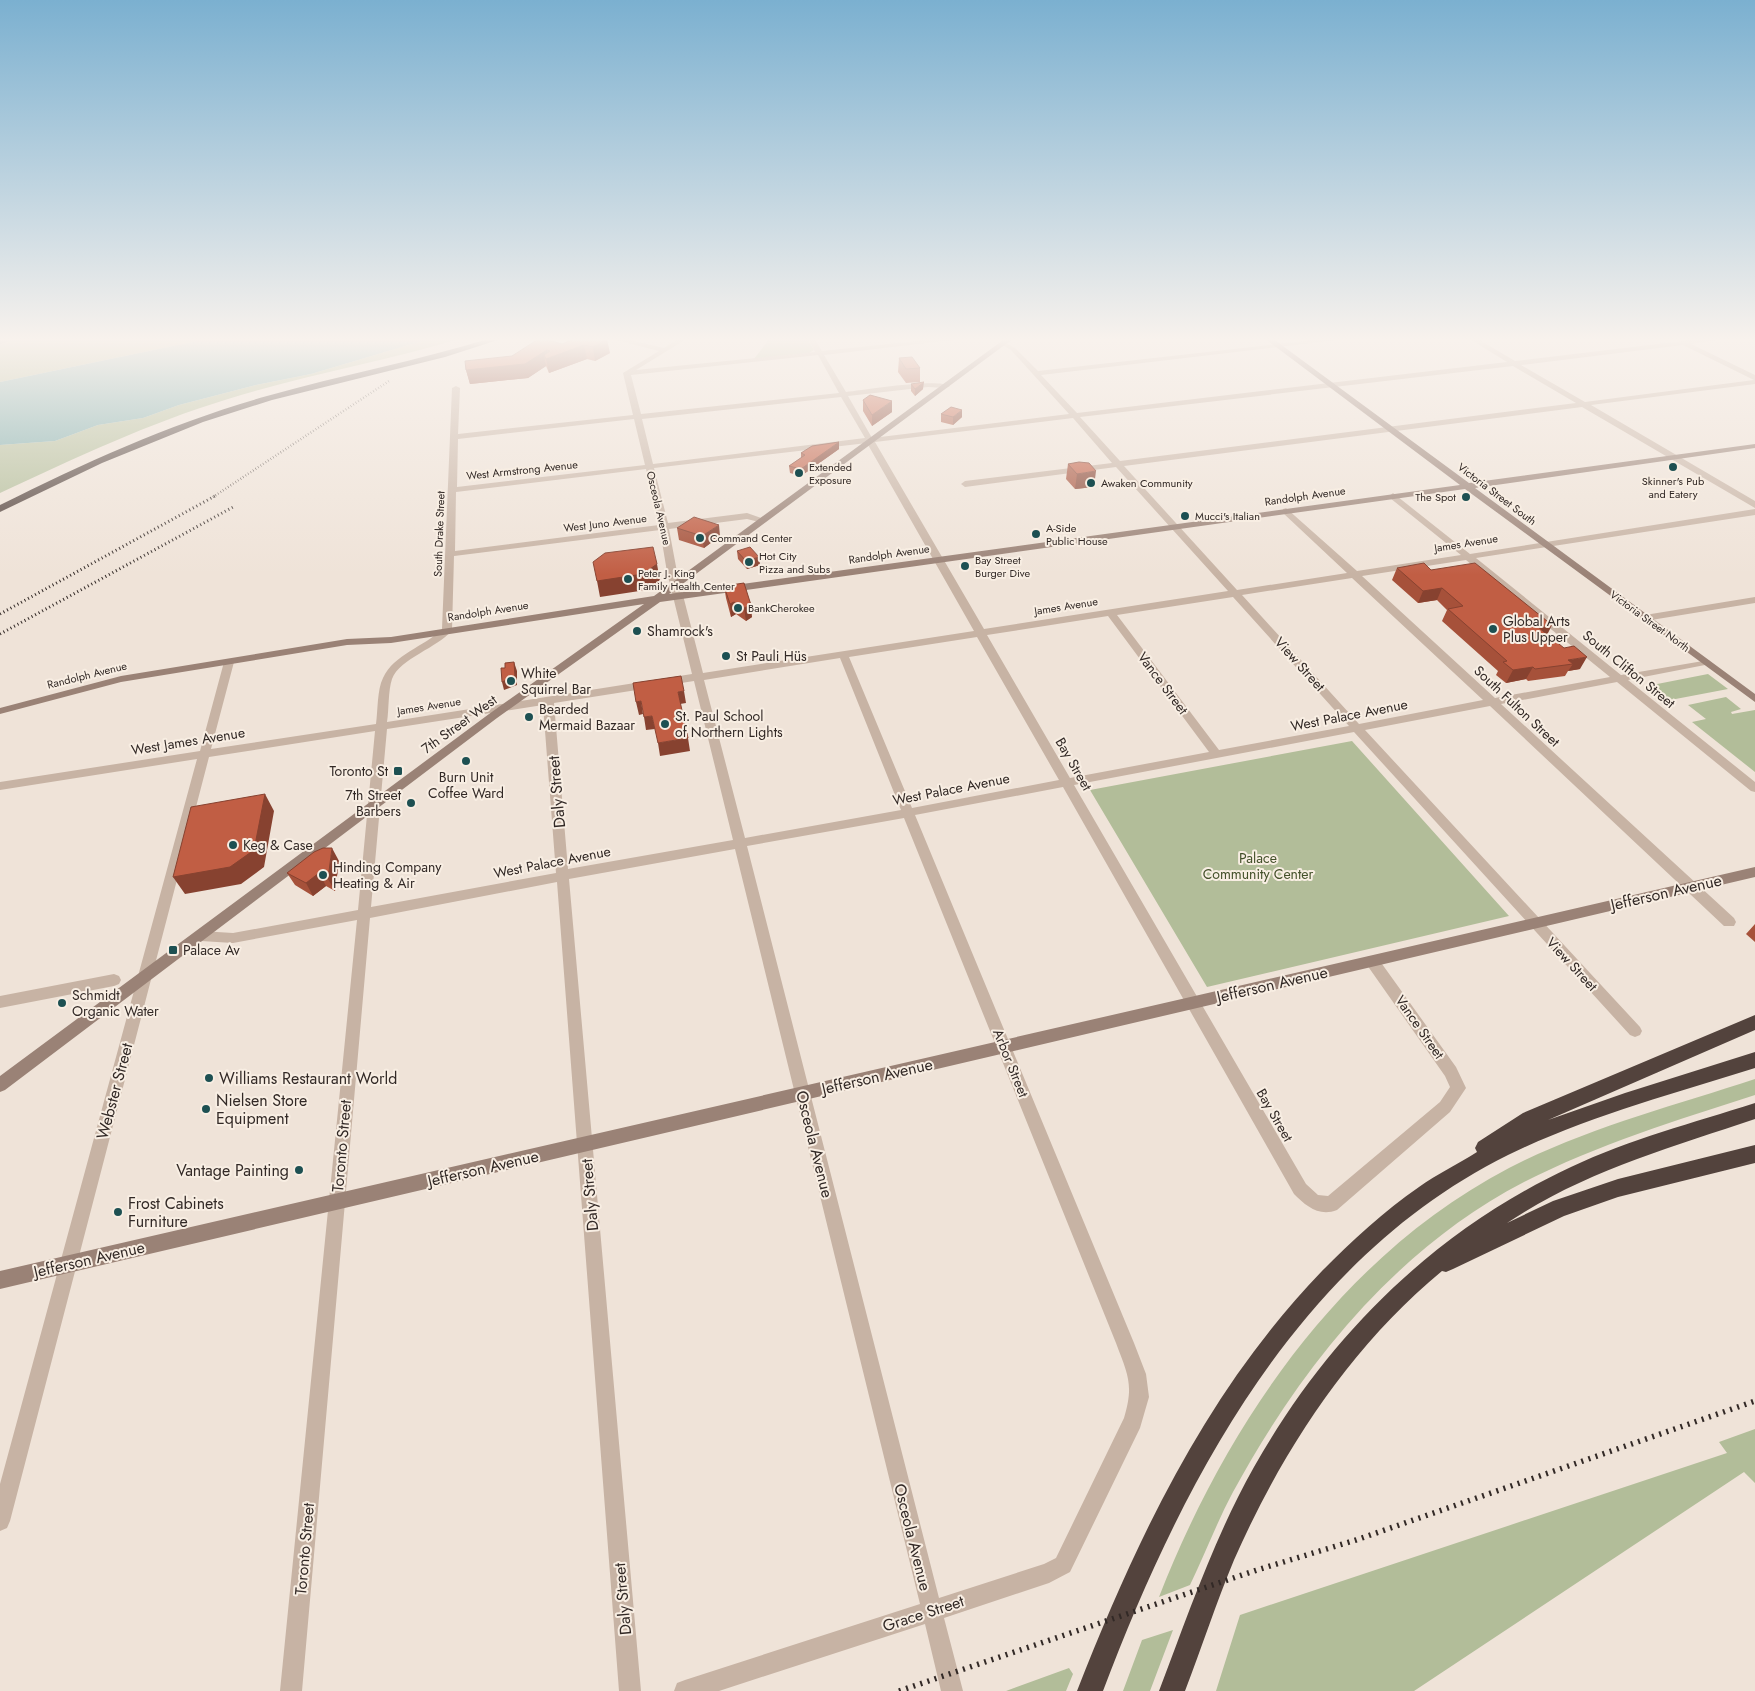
<svg xmlns="http://www.w3.org/2000/svg" width="1755" height="1691" font-family="Jost,sans-serif">
<style>
.green{fill:#b2bd99}
.water{fill:#78abab}
.lines{fill:none;stroke-linecap:round;stroke-linejoin:round}
.street{fill:#c7b3a4;fill-rule:evenodd}
.secondary{fill:#9a8276;fill-rule:evenodd}
.highway{fill:#53433d;fill-rule:evenodd}
.rail-far2{stroke:#322926;stroke-width:2.5;stroke-dasharray:0.5 2.5;stroke-linecap:butt}
.rail-far1{stroke:#322926;stroke-width:3;stroke-dasharray:1 3;stroke-linecap:butt}
.rail{stroke:#322926;stroke-width:5.5;stroke-dasharray:2 5.5;stroke-linecap:butt}
.wall{fill:#a6513a}
.shaded-wall{fill:#874230}
.building{fill:#c15e44;stroke:#874230}
.poi-dot{fill:#1d5052;stroke:#f8eee3;stroke-width:2}
.labels{text-anchor:middle;stroke-width:4;stroke-linejoin:round;paint-order:stroke}
.far-poi-label{font-size:11px;fill:#322926;stroke:#f8eee3;text-anchor:start}
.far-street-label{font-size:11px;fill:#322926;stroke:#f8eee3}
.poi-label{font-size:14px;fill:#322926;stroke:#f8eee3;text-anchor:start}
.street-label{font-size:14px;fill:#322926;stroke:#f8eee3}
.park-label{font-size:14px;fill:#43502a;stroke:#f8eee3}
.near-street-label{font-size:16px;fill:#322926;stroke:#f8eee3}
.near-poi-label{font-size:16px;fill:#322926;stroke:#f8eee3;text-anchor:start}
</style>
<rect width="100%" height="100%" fill="#efe3d8"/>
<path class="green" d="M0 338H211L0 382Z
M432 338H463C386 361 305 375 228 399 149 423 75 458 0 493V445L55 441 98 425 143 418 179 405 256 385 311 374Z
M770 338H807L814 350 809 353 754 359Z
M1708 674 1728 689 1665 701 1647 686Z
M1726 697 1741 709 1731 712 1732 714 1755 710V772L1692 722 1706 719 1688 705Z
M1352 741 1509 916 1207 987 1090 790Z
M1755 1079V1095C1677 1120 1597 1145 1524 1182 1395 1249 1301 1367 1233 1492 1217 1522 1205 1554 1190 1585L1159 1597C1227 1423 1341 1256 1509 1168 1587 1128 1673 1106 1755 1079Z
M1755 1429V1483L1744 1472 1414 1691H1216L1240 1615 1727 1453 1719 1442Z
M1173 1630 1150 1691H1123L1142 1640Z
M1069 1668 1073 1674 1066 1691H1006Z"/>
<path class="water" d="M211 338H432L311 374 256 385 179 405 143 418 98 425 55 441 0 445V382Z"/>
<g class="lines">
<path class="street" d="M608 338H621L664 348 680 338H688L636 370 815 352 808 338H814L822 351 945 338H970L824 355 846 392C865 390 937 378 950 386L946 388 928 387 848 396 872 438 1069 414 1011 350 1001 344 1004 342 1015 348 1038 371 1331 338H1354L1041 375 1077 413 1507 362 1468 338H1476L1515 361 1708 338H1730L1691 344 1755 375V384L1591 405 1755 501V508L1582 407 1124 466 1237 590 1347 573 1283 513V509L1286 508 1357 571 1461 555 1390 498 1389 496 1393 493 1470 554 1755 509V515L1476 558 1621 675 1709 660 1710 662 1705 665 1628 680 1755 782V792L1751 791 1617 682 1501 704 1734 918 1736 922 1734 926H1724L1490 706 1365 730 1640 1027 1642 1031 1640 1035 1635 1037 1630 1035 1354 732 1074 785 1306 1184 1318 1195 1328 1196 1440 1102 1450 1087 1445 1076 1367 965 1365 961 1367 957 1372 956 1377 957 1456 1067 1466 1088 1450 1112 1337 1210C1319 1217 1306 1206 1294 1194L1063 787 915 815 1134 1343 1146 1374 1149 1397 1140 1428 1070 1572 1049 1583 944 1618 963 1691H941L925 1624 719 1691H674L677 1683 685 1680 920 1604 735 849 569 879 641 1691H619L557 882 370 918 302 1691H280L357 920 233 943 201 941 196 940 194 936 196 932 201 931 233 933 358 910 375 731 209 757 10 1521 7 1528 0 1531V1484L197 759 0 790V782L200 751 224 662 229 659 234 662 211 749 376 724C378 710 377 690 383 678 394 654 424 647 442 629L452 388 456 386 460 388 458 434 633 415 623 373 659 351ZM1683 345 1754 380 1585 402 1521 365ZM818 355 839 393 641 414 631 375ZM1513 366 1576 403 1120 461 1080 417ZM841 397 865 438 653 464 642 419ZM1073 418 1112 463 965 481 961 484 965 487 1116 467 1228 591 984 629 875 442ZM634 419 645 465 457 487 458 439ZM867 443 974 631 703 673 677 572 669 529 747 519 763 523 767 520 747 513 668 523 654 468ZM646 469 659 525 455 551 456 492ZM660 530 667 572 692 674 387 722C389 709 388 691 392 679 400 658 438 648 452 630L454 556ZM1466 560 1610 677 1495 698 1362 576ZM1352 578 1483 700 1359 724 1242 595ZM1233 597 1349 726 1219 750 1117 615ZM1108 616 1209 752 1070 778 987 635ZM977 637 1059 780 912 808 849 657ZM840 658 901 810 745 838 704 680ZM694 681 733 840 568 869 554 703ZM543 705 556 873 371 907 387 729ZM904 818 1116 1343C1128 1375 1134 1385 1124 1418L1056 1558 1044 1564 939 1598 747 846Z
M1755 597V603L1645 621 1640 618 1645 615Z
M114 974 119 976 121 980 119 984 114 986 0 1008V996Z"/>
<path class="secondary" d="M7 338H18L0 344V340Z
M1006 338H1014L669 594 1460 485 1264 338H1272L1469 483 1755 444V448L1475 488 1755 694V702L1465 489 660 602 497 718 5 1090 0 1092V1076L489 714 644 604 391 643 347 645 121 682 0 714V708L121 676 347 639 391 637 654 596Z
M1755 867V877L0 1289V1271Z"/>
<path class="highway" d="M491 338H504L445 357 272 400 203 422 102 463 0 512V505C86 462 174 422 267 396 341 375 417 361 491 338Z
M1755 1015V1030L1548 1120 1625 1093 1755 1052V1068C1672 1094 1586 1117 1508 1155 1298 1259 1182 1482 1103 1691H1077C1137 1538 1207 1390 1322 1271 1352 1241 1384 1211 1419 1187 1437 1174 1458 1164 1477 1152L1475 1148 1478 1142 1523 1113Z
M1755 1103V1119C1669 1148 1583 1172 1507 1223L1553 1201 1618 1179 1755 1145V1163L1618 1197 1564 1216 1453 1269 1446 1272 1442 1271C1350 1347 1282 1451 1234 1560 1216 1603 1202 1647 1185 1691H1159C1188 1615 1214 1538 1254 1467 1328 1336 1434 1231 1571 1167 1630 1139 1693 1123 1755 1103Z"/>
<path class="rail-far2" d="M213 497 389 381"/>
<path class="rail-far1" d="M0 614 215 496
M0 634 235 506"/>
<path class="rail" d="M899 1691 1257 1570 1356 1540 1755 1401"/>
</g>
<path class="wall" d="M576 338 610 353 595 361 587 359 549 373 546 366 528 378 470 384 466 370 562 344Z
M899 358 920 368V382L906 383 898 372Z
M911 384 923 389 915 396 911 391Z
M863 400 892 412 872 426 863 411Z
M941 414 962 417 953 425 941 422Z
M839 449 801 476 790 473 789 466 801 458V453Z
M1068 464 1094 487 1075 489 1066 479Z
M677 528 720 536 704 548 679 540Z
M737 551 760 565 747 569 738 559Z
M1397 568 1431 570 1547 634 1580 669 1568 671 1565 676 1528 681 1526 679 1506 683 1496 675 1498 671 1442 621 1447 610 1437 600 1418 603 1392 580Z
M724 586 752 617 746 621 736 614 731 617 726 598Z
M339 861 335 891 326 886 313 896 295 885 287 873Z
M1755 924V942L1746 934Z"/>
<path class="shaded-wall" d="M607 339 610 353 595 361 593 347Z
M584 345 587 359 549 373 546 359 544 355 546 366 528 378 470 384 466 370 547 350 548 358Z
M924 382 923 389 915 396V389Z
M892 401V412L872 426V415Z
M962 410V417L953 425V417Z
M839 442V449L801 476V469Z
M1096 471 1094 487 1075 489 1077 474Z
M719 525 720 536 704 548 702 536Z
M759 557 760 565 747 569 746 561Z
M657 564 660 581 646 590 600 597 597 581Z
M1442 588 1437 600 1418 603 1423 591Z
M734 602 736 614 731 617 730 604Z
M751 605 752 617 746 621 744 608Z
M1552 625 1546 637 1538 627Z
M1587 657 1580 669 1568 671 1573 664 1568 660Z
M514 662 517 671V685L504 690 502 682Z
M1533 667 1526 679 1506 683 1513 670Z
M684 691 686 703 680 704 678 692Z
M641 701 643 714 639 715 636 702Z
M652 716 655 729 646 730 644 717Z
M688 738 690 751 660 756 658 743Z
M265 794 274 811 264 867 241 884 185 894 173 877Z
M332 848 339 861 335 891 328 879Z
M319 873 326 886 313 896 306 883Z"/>
<path class="building" d="M540 338 562 344 576 338 607 339 593 347 584 345 546 359 544 355 550 351 547 350 525 364 466 370 465 361 512 356Z
M912 357 920 368 906 369 899 358Z
M924 382 915 389 911 384Z
M870 395 892 401 872 415 863 400Z
M951 407 962 410 953 417 941 414Z
M839 442 801 469 789 466 805 455 801 453 812 446Z
M1079 462 1089 463 1096 471 1077 474 1068 464Z
M694 517 719 525 702 536 677 528Z
M653 547 657 564 643 574 597 581 593 562 605 553Z
M750 547 759 557 746 561 737 551Z
M1424 563 1431 570 1475 563 1552 625 1538 627 1564 648 1574 646 1587 657 1568 660 1573 664 1535 669 1533 667 1513 670 1503 662 1507 661 1448 609 1463 606 1442 588 1423 591 1397 568Z
M744 583 751 605 744 608 734 602 730 604 724 586Z
M514 662 515 676 502 682 501 668H505V663Z
M681 676 684 691 678 692 688 738 658 743 652 716 644 717 641 701 636 702 633 683Z
M265 794 254 850 230 867 173 877 191 807Z
M323 848H332L328 879 319 873 306 883 287 873 314 852Z"/>
<linearGradient id="sky" x2="0" y2="1"><stop stop-color="#7bb0d0"/><stop offset="0.59" stop-color="#f8f2ed"/><stop offset="1" stop-color="#f8f2ed" stop-opacity="0"/></linearGradient>
<rect width="1755" height="575" fill="url(#sky)"/>
<g class="poi-dot">
<circle cx="1673" cy="467" r="5"/>
<circle cx="799" cy="473" r="5"/>
<circle cx="1091" cy="483" r="5"/>
<circle cx="1466" cy="497" r="5"/>
<circle cx="1185" cy="516" r="5"/>
<circle cx="1036" cy="534" r="5"/>
<circle cx="700" cy="538" r="5"/>
<circle cx="749" cy="562" r="5"/>
<circle cx="965" cy="566" r="5"/>
<circle cx="628" cy="579" r="5"/>
<circle cx="738" cy="608" r="5"/>
<circle cx="1493" cy="629" r="5"/>
<circle cx="637" cy="631" r="5"/>
<circle cx="726" cy="656" r="5"/>
<circle cx="511" cy="681" r="5"/>
<circle cx="529" cy="717" r="5"/>
<circle cx="665" cy="724" r="5"/>
<circle cx="466" cy="761" r="5"/>
<rect x="393" y="766" width="10" height="10" rx="2.5"/>
<circle cx="411" cy="803" r="5"/>
<circle cx="233" cy="845" r="5"/>
<circle cx="323" cy="875" r="5"/>
<rect x="168" y="945" width="10" height="10" rx="2.5"/>
<circle cx="62" cy="1003" r="5"/>
<circle cx="209" cy="1078" r="5"/>
<circle cx="206" cy="1109" r="5"/>
<circle cx="299" cy="1170" r="5"/>
<circle cx="118" cy="1212" r="5"/>
</g>
<g class="labels">
<g class="far-poi-label">
<text x="809" y="471">Extended<tspan x="809" dy="13">Exposure</tspan></text>
<text x="1673" y="485" text-anchor="middle">Skinner's Pub<tspan x="1673" dy="13">and Eatery</tspan></text>
<text x="1101" y="487">Awaken Community</text>
<text x="1456" y="501" text-anchor="end">The Spot</text>
<text x="1195" y="520">Mucci's Italian</text>
<text x="1046" y="532">A-Side<tspan x="1046" dy="13">Public House</tspan></text>
<text x="710" y="542">Command Center</text>
<text x="759" y="560">Hot City<tspan x="759" dy="13">Pizza and Subs</tspan></text>
<text x="975" y="564">Bay Street<tspan x="975" dy="13">Burger Dive</tspan></text>
<text x="638" y="577">Peter J. King<tspan x="638" dy="13">Family Health Center</tspan></text>
<text x="748" y="612">BankCherokee</text>
</g>
<g class="far-street-label">
<text transform="translate(522 470) rotate(-6)" y="4">West Armstrong Avenue</text>
<text transform="translate(1497 494) rotate(37)" y="4">Victoria Street South</text>
<text transform="translate(1305 496) rotate(-8)" y="4">Randolph Avenue</text>
<text transform="translate(659 508) rotate(77)" y="4">Osceola Avenue</text>
<text transform="translate(605 523) rotate(-7)" y="4">West Juno Avenue</text>
<text transform="translate(439 534) rotate(-88)" y="4">South Drake Street</text>
<text transform="translate(1466 543) rotate(-9)" y="4">James Avenue</text>
<text transform="translate(889 554) rotate(-8)" y="4">Randolph Avenue</text>
<text transform="translate(1066 606) rotate(-9)" y="4">James Avenue</text>
<text transform="translate(488 611) rotate(-9)" y="4">Randolph Avenue</text>
<text transform="translate(1650 621) rotate(36)" y="4">Victoria Street North</text>
<text transform="translate(87 675) rotate(-14)" y="4">Randolph Avenue</text>
<text transform="translate(429 706) rotate(-9)" y="4">James Avenue</text>
</g>
<g class="poi-label">
<text x="1503" y="626">Global Arts<tspan x="1503" dy="16">Plus Upper</tspan></text>
<text x="647" y="636">Shamrock's</text>
<text x="736" y="661">St Pauli Hüs</text>
<text x="521" y="678">White<tspan x="521" dy="16">Squirrel Bar</tspan></text>
<text x="539" y="714">Bearded<tspan x="539" dy="16">Mermaid Bazaar</tspan></text>
<text x="675" y="721">St. Paul School<tspan x="675" dy="16">of Northern Lights</tspan></text>
<text x="388" y="776" text-anchor="end">Toronto St</text>
<text x="466" y="782" text-anchor="middle">Burn Unit<tspan x="466" dy="16">Coffee Ward</tspan></text>
<text x="401" y="800" text-anchor="end">7th Street<tspan x="401" dy="16">Barbers</tspan></text>
<text x="243" y="850">Keg &amp; Case</text>
<text x="333" y="872">Hinding Company<tspan x="333" dy="16">Heating &amp; Air</tspan></text>
<text x="183" y="955">Palace Av</text>
<text x="72" y="1000">Schmidt<tspan x="72" dy="16">Organic Water</tspan></text>
</g>
<g class="street-label">
<text transform="translate(1300 664) rotate(48)" y="5">View Street</text>
<text transform="translate(1629 669) rotate(39)" y="5">South Clifton Street</text>
<text transform="translate(1163 683) rotate(53)" y="5">Vance Street</text>
<text transform="translate(1517 706) rotate(43)" y="5">South Fulton Street</text>
<text transform="translate(1349 715) rotate(-11)" y="5">West Palace Avenue</text>
<text transform="translate(459 724) rotate(-36)" y="5">7th Street West</text>
<text transform="translate(188 741) rotate(-9)" y="5">West James Avenue</text>
<text transform="translate(1074 764) rotate(60)" y="5">Bay Street</text>
<text transform="translate(951 789) rotate(-11)" y="5">West Palace Avenue</text>
<text transform="translate(552 862) rotate(-11)" y="5">West Palace Avenue</text>
<text transform="translate(1572 964) rotate(47)" y="5">View Street</text>
<text transform="translate(1420 1027) rotate(55)" y="5">Vance Street</text>
<text transform="translate(1011 1063) rotate(68)" y="5">Arbor Street</text>
<text transform="translate(1275 1115) rotate(60)" y="5">Bay Street</text>
</g>
<g class="park-label">
<text x="1258" y="863">Palace<tspan x="1258" dy="16">Community Center</tspan></text>
</g>
<g class="near-street-label">
<text transform="translate(556 792) rotate(-95)" y="6">Daly Street</text>
<text transform="translate(1666 892) rotate(-13)" y="6">Jefferson Avenue</text>
<text transform="translate(1272 984) rotate(-13)" y="6">Jefferson Avenue</text>
<text transform="translate(877 1076) rotate(-13)" y="6">Jefferson Avenue</text>
<text transform="translate(114 1091) rotate(-75)" y="6">Webster Street</text>
<text transform="translate(815 1144) rotate(76)" y="6">Osceola Avenue</text>
<text transform="translate(341 1146) rotate(-85)" y="6">Toronto Street</text>
<text transform="translate(483 1168) rotate(-13)" y="6">Jefferson Avenue</text>
<text transform="translate(589 1195) rotate(-95)" y="6">Daly Street</text>
<text transform="translate(89 1259) rotate(-13)" y="6">Jefferson Avenue</text>
<text transform="translate(913 1537) rotate(76)" y="6">Osceola Avenue</text>
<text transform="translate(304 1549) rotate(-85)" y="6">Toronto Street</text>
<text transform="translate(622 1599) rotate(-95)" y="6">Daly Street</text>
<text transform="translate(923 1613) rotate(-18)" y="6">Grace Street</text>
</g>
<g class="near-poi-label">
<text x="219" y="1084">Williams Restaurant World</text>
<text x="216" y="1106">Nielsen Store<tspan x="216" dy="18">Equipment</tspan></text>
<text x="289" y="1176" text-anchor="end">Vantage Painting</text>
<text x="128" y="1209">Frost Cabinets<tspan x="128" dy="18">Furniture</tspan></text>
</g>
</g>
</svg>
